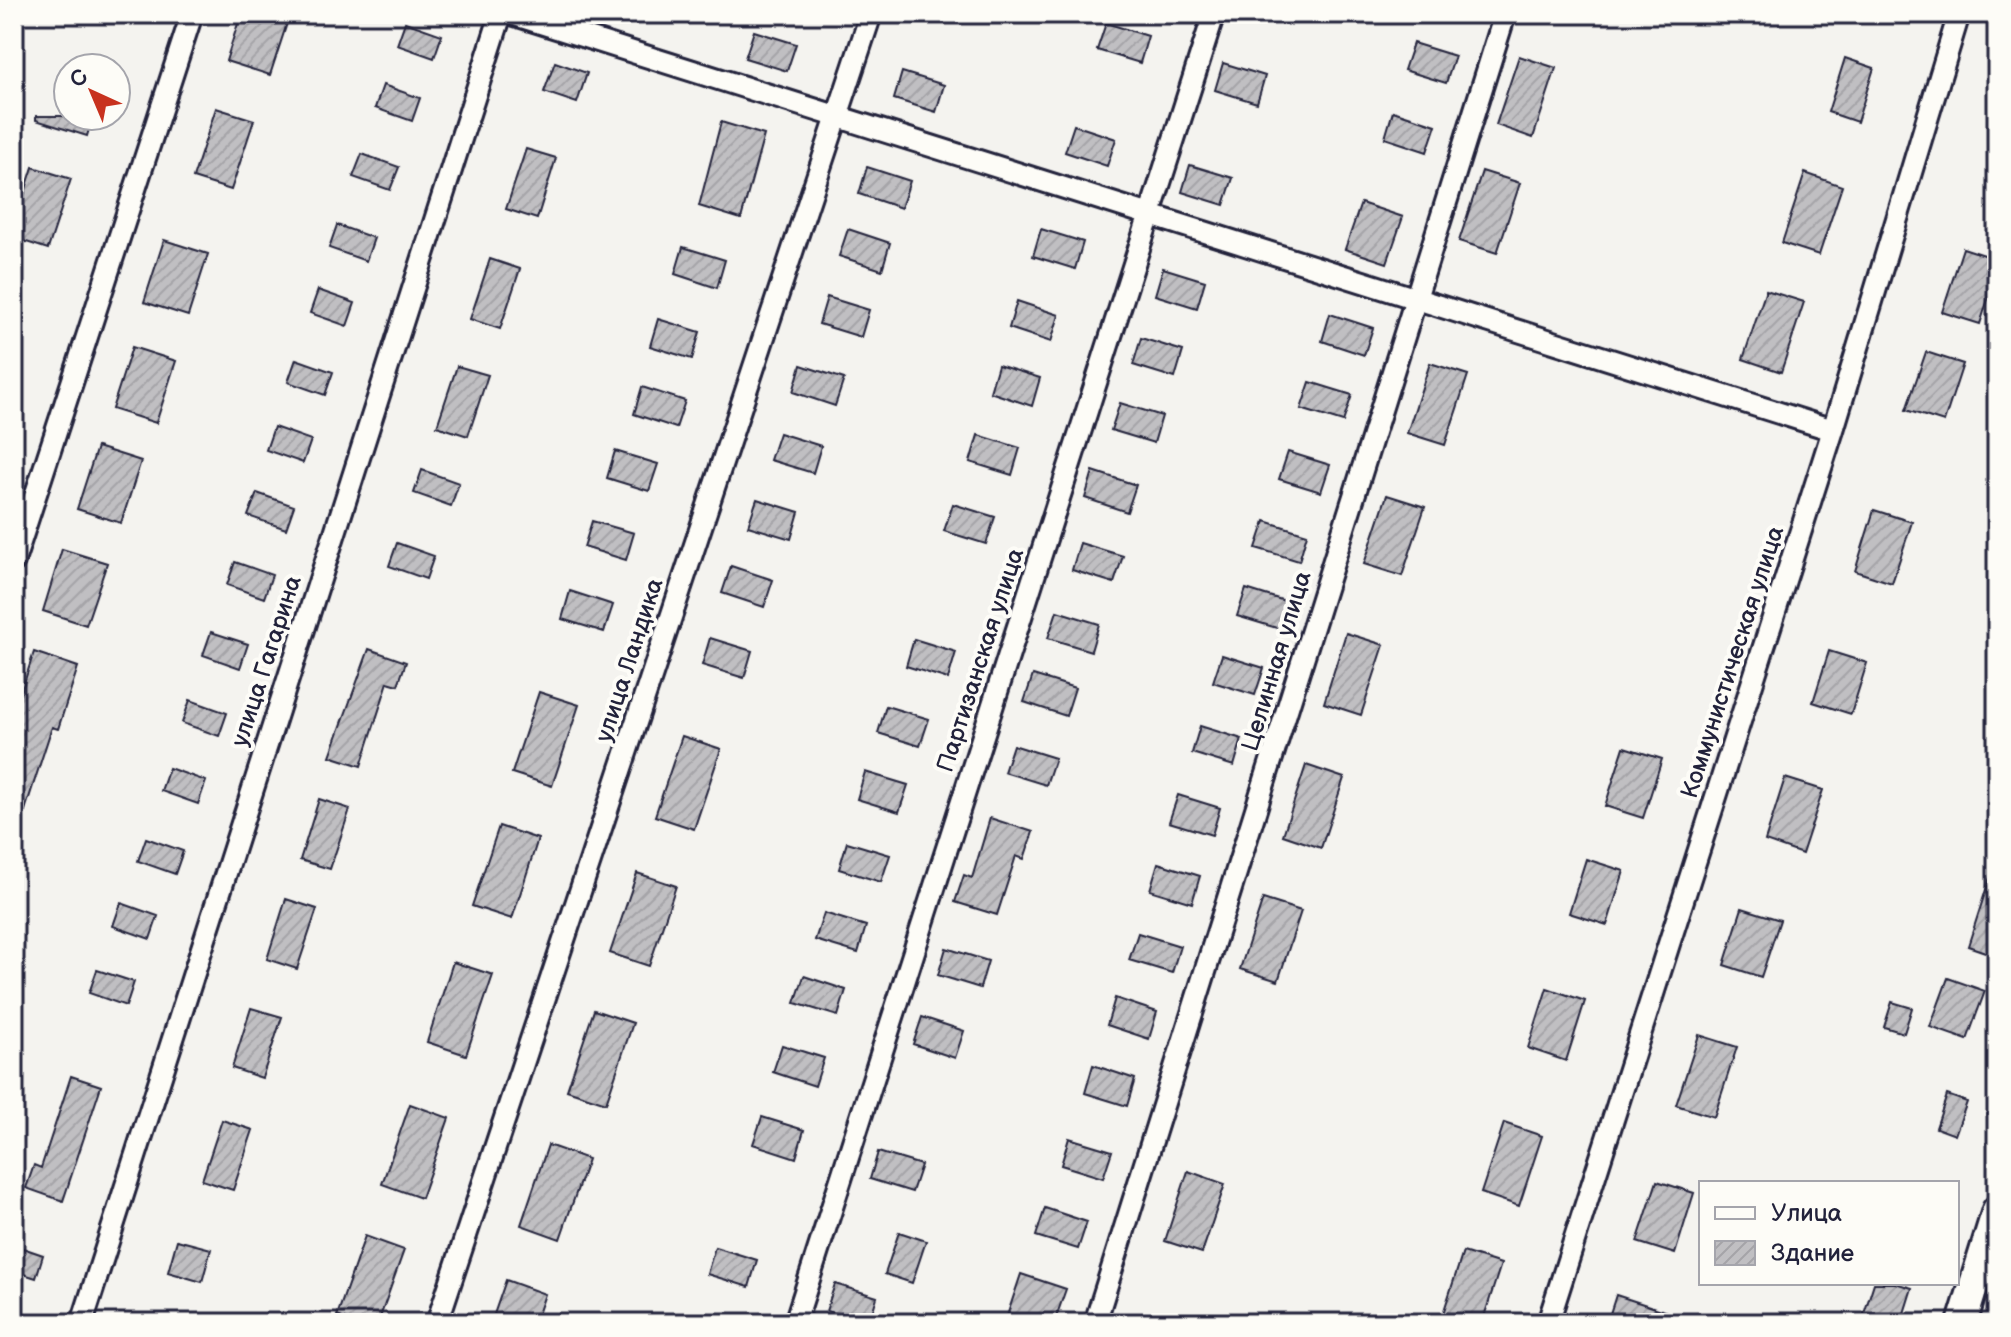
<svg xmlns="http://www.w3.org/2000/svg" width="2011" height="1337" font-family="'Balsamiq Sans',sans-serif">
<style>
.building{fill:url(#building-hatch);stroke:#22223b;stroke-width:2}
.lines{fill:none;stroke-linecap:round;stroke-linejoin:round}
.street-casing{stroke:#22223b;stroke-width:26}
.secondary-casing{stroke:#22223b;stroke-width:34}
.street{stroke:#fdfcf7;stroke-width:20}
.secondary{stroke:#fdfcf7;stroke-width:28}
.labels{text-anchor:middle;stroke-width:8;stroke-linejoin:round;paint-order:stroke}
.street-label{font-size:24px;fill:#22223b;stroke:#fdfcf7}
</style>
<defs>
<pattern id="building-hatch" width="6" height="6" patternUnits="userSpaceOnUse" patternTransform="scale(2)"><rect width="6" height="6" fill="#c0bfc2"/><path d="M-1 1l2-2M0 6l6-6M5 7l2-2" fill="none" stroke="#a5a4a8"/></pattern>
</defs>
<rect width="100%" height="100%" fill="#f4f3ef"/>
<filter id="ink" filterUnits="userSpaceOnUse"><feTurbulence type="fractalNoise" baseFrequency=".0125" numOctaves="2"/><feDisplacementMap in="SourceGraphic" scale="16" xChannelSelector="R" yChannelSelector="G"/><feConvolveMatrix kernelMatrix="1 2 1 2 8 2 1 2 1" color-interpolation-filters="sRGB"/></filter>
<g filter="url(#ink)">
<path class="building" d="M241 14H290L270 75 226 61Z
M405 22 442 35 434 58 397 45Z
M1106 23 1148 36 1140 63 1097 50Z
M754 31 796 44 787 71 745 58Z
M1413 43 1455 56 1446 83 1404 70Z
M1519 56 1556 68 1533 138 1496 125Z
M1845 58 1874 68 1857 122 1828 112Z
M555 62 587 73 577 103 544 92Z
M1223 63 1265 76 1257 103 1215 90Z
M902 72 944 85 936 112 894 99Z
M383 85 420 98 412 121 375 108Z
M216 108 254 120 231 190 193 178Z
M1393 111 1436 125 1427 152 1385 138Z
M36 116H93L87 136 36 120Z
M721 122 764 135 741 219 699 206Z
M1074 125 1116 139 1107 166 1065 152Z
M526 149 556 158 537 219 506 209Z
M362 154 399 167 390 190 353 177Z
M1190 165 1233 178 1224 205 1182 192Z
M33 167 71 179 48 249 14 238V226Z
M867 167 910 181 901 208 859 194Z
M1482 171 1520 183 1497 253 1459 241Z
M1805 173 1842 186 1819 255 1782 243Z
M1361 203 1403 217 1387 263 1345 249Z
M337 225 374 238 366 261 329 248Z
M848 229 890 243 882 270 839 256Z
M1041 229 1083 242 1075 269 1033 256Z
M164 240 208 254 188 316 144 302Z
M683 247 725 260 717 288 675 274Z
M1963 248 1997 259V271L1980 324 1942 312Z
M490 259 520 269 500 329 470 319Z
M1163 268 1205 281 1197 308 1155 295Z
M318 290 355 303 347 326 310 313Z
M1766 290 1804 302 1781 372 1743 359Z
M827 297 869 310 861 337 819 324Z
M1017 301 1059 315 1051 342 1009 328Z
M1330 314 1373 328 1364 355 1322 341Z
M658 319 700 332 692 359 650 346Z
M1141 338 1183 351 1175 378 1133 365Z
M132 347 176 361 156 423 112 409Z
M1926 352 1963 364 1944 422 1906 410Z
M296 359 333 372 325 395 288 382Z
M1430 363 1468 375 1445 445 1407 433Z
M801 365 844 379 835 406 793 392Z
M998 365 1040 378 1032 406 990 392Z
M457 366 488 375 468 436 437 426Z
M1310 382 1352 395 1343 422 1301 409Z
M642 387 685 401 676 428 634 414Z
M1120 403 1162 416 1154 443 1111 430Z
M274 427 311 440 303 463 266 450Z
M779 433 821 446 813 473 770 460Z
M978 435 1020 448 1012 475 970 462Z
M97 447 141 461 121 523 77 509Z
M615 451 658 464 649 491 607 478Z
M1288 452 1330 465 1321 492 1279 479Z
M422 470 459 483 451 506 414 493Z
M1093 471 1136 485 1127 512 1085 498Z
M257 493 294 506 286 529 248 516Z
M1387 495 1425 507 1402 576 1364 564Z
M757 499 799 512 791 539 748 526Z
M953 504 995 517 986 544 944 531Z
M1874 510 1912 522 1892 583 1855 571Z
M592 521 634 533 626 560 584 547Z
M1265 521 1307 534 1299 561 1256 548Z
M397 543 434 556 426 579 389 566Z
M1080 543 1123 556 1114 583 1072 570Z
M62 549 107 563 86 625 43 611Z
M235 562 272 575 264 598 227 585Z
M731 566 773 580 764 607 722 593Z
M1246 589 1288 602 1280 629 1237 616Z
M570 591 613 605 604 632 562 619Z
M1057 611 1099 624 1091 651 1048 638Z
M211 632 248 644 240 668 203 655Z
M1346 633 1384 645 1361 715 1324 703Z
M710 638 752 651 744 678 702 665Z
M914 639 956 652 948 679 906 666Z
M369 649 406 662 398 685 388 682 361 766 330 756Z
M1829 651 1867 663 1851 714 1813 702Z
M34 652 78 667 58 729 52 727 18 832H14V714Z
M1222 655 1264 668 1255 695 1213 682Z
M1033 675 1075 688 1066 716 1024 702Z
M539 692 579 705 552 786 512 773Z
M190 700 227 713 219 736 182 723Z
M886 706 929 719 920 746 878 733Z
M1200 726 1242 739 1234 766 1192 753Z
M682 736 721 749 694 829 655 816Z
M1013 745 1055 758 1046 785 1004 772Z
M1624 747 1662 759 1643 818 1605 806Z
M1306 765 1344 778 1321 848 1283 835Z
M169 768 206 781 198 804 161 791Z
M865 772 908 785 899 812 857 799Z
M1785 778 1823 790 1802 854 1765 841Z
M1178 795 1220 808 1212 835 1169 822Z
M319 799 350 809 330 869 300 860Z
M990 818 1033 832 1024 859 1016 856 997 915 955 902 964 875 972 878Z
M499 826 538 839 512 919 472 906Z
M146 838 183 851 175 874 138 861Z
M847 842 890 855 881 882 839 869Z
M1586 859 1624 871 1607 925 1569 913Z
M1158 863 1200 876 1192 903 1150 890Z
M1993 868 1997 869V956L1968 946Z
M637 873 676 886 649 966 610 953Z
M286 899 317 909 297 969 267 959Z
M1263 899 1301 911 1278 981 1240 969Z
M121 903 158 916 150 939 113 926Z
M1742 908 1780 920 1761 977 1724 965Z
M824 913 866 926 858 953 815 940Z
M1138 933 1180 946 1172 973 1129 960Z
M946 948 988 961 980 988 938 975Z
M453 962 493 975 466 1055 427 1042Z
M97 970 134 982 126 1006 89 993Z
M804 976 846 990 838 1016 795 1003Z
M1948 978 1985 991 1967 1040 1930 1027Z
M1547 988 1585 1001 1566 1061 1528 1048Z
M1115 998 1157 1012 1149 1039 1107 1025Z
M1892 1002 1912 1008 1904 1033 1884 1027Z
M251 1008 282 1017 262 1078 232 1068Z
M594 1010 633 1023 606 1103 567 1090Z
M922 1017 964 1031 955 1058 913 1044Z
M1699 1035 1737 1047 1714 1117 1676 1105Z
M782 1045 824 1058 815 1086 773 1072Z
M1093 1065 1135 1079 1127 1106 1085 1093Z
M71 1076 101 1086 63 1201 26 1188 34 1165 41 1168Z
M1947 1095 1967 1102 1955 1135 1936 1128Z
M410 1104 449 1118 421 1198 382 1184Z
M762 1117 804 1130 796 1158 753 1144Z
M222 1120 253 1130 233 1190 202 1180Z
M1504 1123 1542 1136 1519 1206 1481 1193Z
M1069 1138 1112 1151 1103 1178 1061 1165Z
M548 1145 588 1159 560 1239 521 1225Z
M878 1152 921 1165 912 1192 870 1179Z
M1188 1171 1225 1184 1202 1253 1165 1241Z
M1657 1181 1694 1193 1675 1254 1637 1242Z
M1045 1208 1087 1222 1078 1249 1036 1236Z
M899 1232 926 1241 912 1283 885 1274Z
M365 1236 404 1250 378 1323H355L337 1316Z
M177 1240 211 1249 202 1282 168 1272Z
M14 1245 43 1255 36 1278 14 1271Z
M715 1247 757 1260 749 1287 707 1274Z
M1463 1252 1501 1264 1482 1323H1440Z
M1021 1274 1066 1289 1054 1323H1017L1006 1319Z
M506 1280 545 1294 535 1323H491Z
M1874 1283H1895L1912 1288 1901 1323H1861Z
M835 1284 877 1297 869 1323 826 1311Z
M1616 1295 1689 1319 1688 1323H1607Z"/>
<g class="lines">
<defs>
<path id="street" d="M512 14 1833 430
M14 561 192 14
M82 1323 501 14
M437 1323 871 14
M795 1323 1214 14
M1095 1323 1505 14
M1548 1323 1833 430 1959 14"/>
<path id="secondary" d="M1962 1323 1997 1210"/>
</defs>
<use href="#street" class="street-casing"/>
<use href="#secondary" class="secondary-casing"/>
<use href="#street" class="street"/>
<use href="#secondary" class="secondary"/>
</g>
</g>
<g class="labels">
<g class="street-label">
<text transform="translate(629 660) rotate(-72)" y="8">улица Ландика</text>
<text transform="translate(980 660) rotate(-72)" y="8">Партизанская улица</text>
<text transform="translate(266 661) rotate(-72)" y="8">улица Гагарина</text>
<text transform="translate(1276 661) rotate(-73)" y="8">Целинная улица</text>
<text transform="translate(1732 662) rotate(-72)" y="8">Коммунистическая улица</text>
</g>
</g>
<rect width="2011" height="1337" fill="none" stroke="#fdfcf7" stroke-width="48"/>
<rect x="24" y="24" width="1963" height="1289" fill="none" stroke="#22223b" stroke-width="3" filter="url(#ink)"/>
<rect x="1699" y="1181" width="260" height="104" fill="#fdfcf7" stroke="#a5a5ac" stroke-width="2"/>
<rect x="1715" y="1207" width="40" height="12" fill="#fdfcf7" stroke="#a5a5ac" stroke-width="2"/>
<text x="1771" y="1221" font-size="24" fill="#22223b">Улица</text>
<rect x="1715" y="1241" width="40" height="24" fill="url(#building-hatch)" stroke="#a5a5ac" stroke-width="2"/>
<text x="1771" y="1261" font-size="24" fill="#22223b">Здание</text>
<g transform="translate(92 92) rotate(316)"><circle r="38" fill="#fdfcf7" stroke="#a5a5ac" stroke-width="2"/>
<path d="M0-6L14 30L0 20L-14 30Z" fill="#c8321e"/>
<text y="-12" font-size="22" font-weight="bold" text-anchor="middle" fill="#22223b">С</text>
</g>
</svg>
